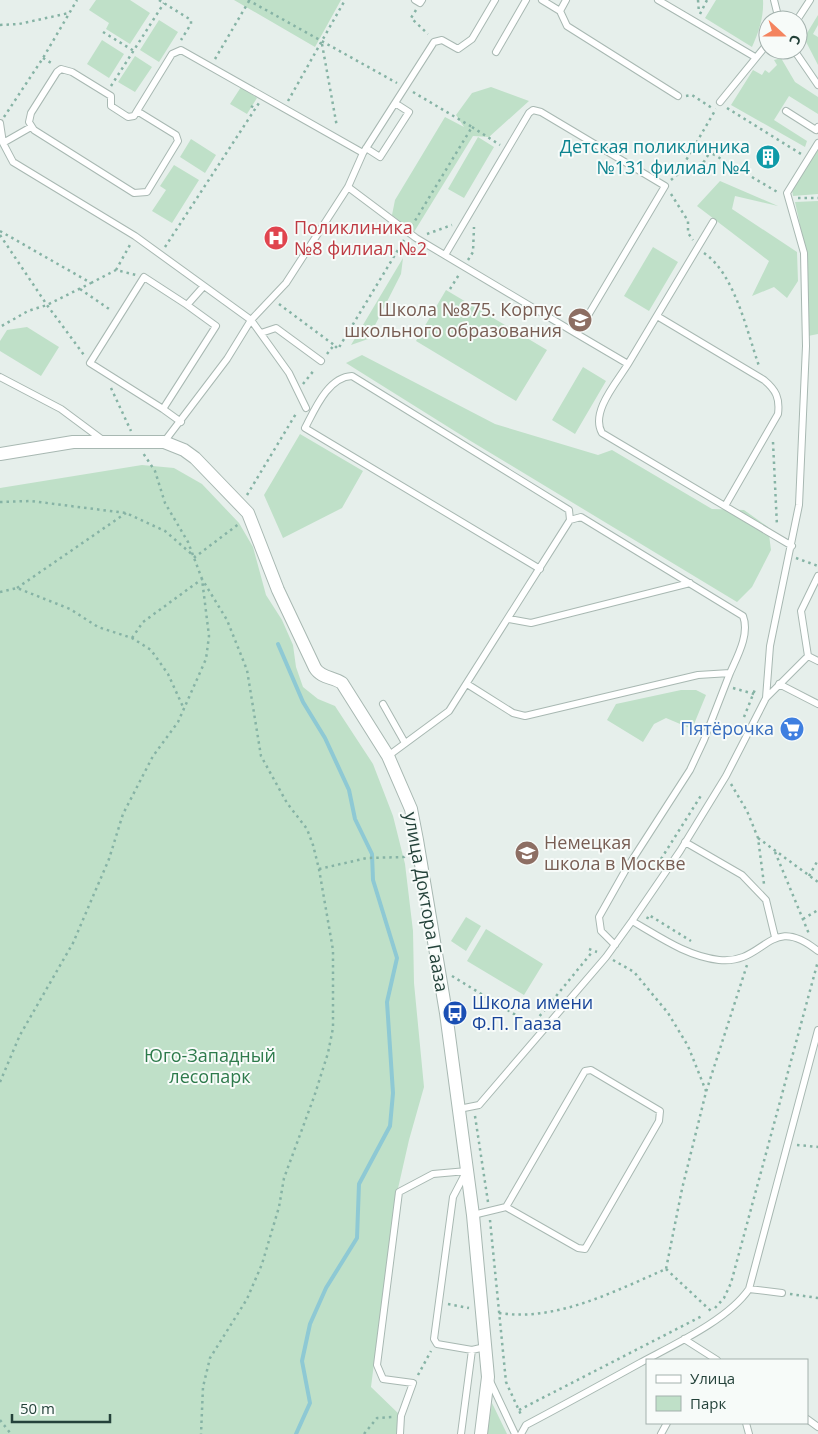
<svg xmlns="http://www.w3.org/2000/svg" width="818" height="1434" font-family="'Open Sans',sans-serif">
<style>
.green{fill:#bfe0c8}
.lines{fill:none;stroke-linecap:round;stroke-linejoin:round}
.stream{stroke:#8ec9d4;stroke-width:4}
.lane-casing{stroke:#a8b8b2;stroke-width:8}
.street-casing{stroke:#a8b8b2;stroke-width:14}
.path{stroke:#86b3a5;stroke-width:2.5;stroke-dasharray:2.5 4;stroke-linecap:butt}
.lane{stroke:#fff;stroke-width:6}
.street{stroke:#fff;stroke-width:12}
.labels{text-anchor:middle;stroke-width:4;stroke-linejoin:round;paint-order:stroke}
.culture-label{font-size:18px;fill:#0d838f;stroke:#f7fbf9;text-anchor:end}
.health-label{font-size:18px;fill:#be3a42;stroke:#f7fbf9;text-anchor:start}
.education-label{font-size:18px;fill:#785e54;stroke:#f7fbf9;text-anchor:end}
.shop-label{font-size:18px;fill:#366cbe;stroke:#f7fbf9;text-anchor:end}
.street-label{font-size:18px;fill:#24423a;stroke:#f7fbf9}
.transit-label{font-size:18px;fill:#164399;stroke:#f7fbf9;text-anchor:start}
.park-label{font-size:18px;fill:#2d7a4b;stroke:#f7fbf9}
</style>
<rect width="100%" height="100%" fill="#e6efeb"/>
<path class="green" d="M96 0H130L150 13 130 44 106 29 109 23 89 10Z
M234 0H341L315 47Z
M716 0H763C764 16 759 32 752 47L705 18Z
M818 15V25L813 34 818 37V65L801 32 807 33Z
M159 20 178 32 159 62 140 50Z
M102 40 124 54 109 78 87 64Z
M135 56 152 67 135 92 118 82Z
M781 58 795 82 818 97V114L789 96 774 120 807 141 805 147 731 105 753 70 762 75 765 70 769 73 777 65 774 60Z
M241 87 257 98 247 114 230 104Z
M491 87 529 101 489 137 473 136 414 232 392 215 395 200 445 117 464 127 456 115 472 93Z
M478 137 494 147 464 198 448 189Z
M191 139 216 155 205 173 180 157Z
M818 148V194L793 196 792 190Z
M174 165 199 180 172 223 152 211 166 190 160 186Z
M720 181 778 206 735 196 732 209 797 252 798 281 787 298 774 287 752 296 769 261 697 206Z
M818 201V334L808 336C810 288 806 249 795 202Z
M653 247 678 262 649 311 624 296Z
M403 258 401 274 368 339 351 345Z
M446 290 547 350 516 401 416 341Z
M27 327 59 347 41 376 0 351V341L7 330Z
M362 355 495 424 598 455 612 450 712 509 744 510 768 527 771 550 752 587 737 602 469 440 346 363Z
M583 367 606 381 575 434 552 420Z
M300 434 363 471 342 508 283 538 264 495Z
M142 465 174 468 202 484 239 523 253 547 266 595 282 620 293 645 296 667 303 687 318 699 335 706 373 764 393 816 405 864 413 931 414 983 424 1087 409 1140 394 1206 371 1387 401 1416 400 1434H0V488Z
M681 690H696L706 695 692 729 666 718 654 724 643 742 607 720 616 704Z
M466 917 481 926 466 951 451 941Z
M486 929 543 964 524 995 467 961Z
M492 1403 507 1434H487Z"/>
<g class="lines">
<path class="stream" d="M278 644 303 702 325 738 349 790 355 819 372 854 373 880 397 958 387 1002 393 1093 390 1126 359 1184 357 1238 326 1288 310 1324 302 1361 310 1403 296 1434"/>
<defs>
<path id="lane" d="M415 0 420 3 422 0
M542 0 560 11 567 26 678 96
M658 0 755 57
M774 0 779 20
M560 11 566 0
M797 20 810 0
M794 50 818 85
M496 52 526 0
M720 102 768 43
M137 111 134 116 128 117 111 106V96L72 72 61 69 57 72 31 113 29 122 34 130 134 193 147 192 178 141 176 135 137 111 172 54 181 50 363 153
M786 111 816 130 818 127
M0 123 3 143 13 162 135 236 251 320 227 359 164 442
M3 143 31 127
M366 148 380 157 409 112 395 103
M348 187 416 238 577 334
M445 255 529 113 533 110 541 112 665 186 577 334 628 364C617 382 590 412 602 433L792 546
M187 305 144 277 90 363 163 409 216 326 187 305 203 287
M657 316 764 380C776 390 780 398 778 414L725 506
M261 333 276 328 321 361
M628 364 713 222
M0 377 61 409 104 441
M306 408 289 373 251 320 286 283 348 187 363 153 434 42 442 40 458 49 472 39 495 0
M163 409 181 422
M509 619 531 623 690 583
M808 656 818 661
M467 684 513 713 525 716 698 675 730 673C737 657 750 634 743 616L581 517 570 520
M779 684 818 704
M766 698 770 646 799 505 806 346 804 253 787 193 818 143
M383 704 405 743
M388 756 449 711 570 520 569 510 352 376C328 377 315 409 305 428L540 569
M685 842 742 875 766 900 775 937
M632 921C660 937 686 956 719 960 766 965 769 911 818 951
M615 945 601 931 599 917 625 871 690 770 704 740 730 673
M459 1109 479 1105 606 957 632 921 680 851 726 776 766 698 808 656 801 611 818 576
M465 1174 453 1197 434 1339 437 1344 472 1350 485 1347
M473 1215 506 1207 578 1248 585 1249 659 1121 660 1111 591 1070 585 1071 506 1207
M749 1289 782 1293
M684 1339 717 1360
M490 1381 515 1434
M807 1419 818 1427
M746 1423 749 1434
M400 1434 401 1416 413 1383 383 1379 377 1365 399 1192 433 1174 467 1171
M461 1434 472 1350
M521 1434 526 1425C564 1405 602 1384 640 1363 673 1345 728 1320 749 1289L818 1030
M661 1434 667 1423"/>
<path id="street" d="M0 454 73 442H164L184 450 195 458 248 513 278 590 315 668C321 678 333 677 342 683L388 756 411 809 417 840 446 1013 473 1215 488 1377 481 1434"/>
</defs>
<use href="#lane" class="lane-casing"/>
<use href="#street" class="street-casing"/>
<path class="path" d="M159 0 191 20V24L181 40
M248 0 397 83
M698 0 699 13
M416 10 411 18 428 34
M700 14 707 0
M0 25 19 24 69 13
M103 32 134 51
M798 37 801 43
M322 44 337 127
M43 58 53 64
M215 59 249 1
M111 86 164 3
M413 92 472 127 413 224
M686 96 692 95 712 108
M288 101 345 0
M251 106 256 109
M727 108 801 154
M4 117 43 58 77 0
M472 127 500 145
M696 144 779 193
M700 168 710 152
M671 180 678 174 716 109
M671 194 688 221V233L693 240
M798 198H818
M0 231 91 283 47 305 28 311 0 327
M427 234 452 225
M0 235 47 305 84 355
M165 247 259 103
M704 253C735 274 747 332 759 366
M468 260 473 252 474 227
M116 270 131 243
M91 283 116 270 136 275
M80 289 112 311
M450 289 460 273
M279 304 334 345
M327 354 334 345 338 349 404 240
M303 384 315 369
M111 388 131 431
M773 442 777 526
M247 495 297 412
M0 502 31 501 126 513 165 531 195 557 240 523
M796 558 818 566
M17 588 126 513
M0 592 17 588 70 609 98 627 132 638 151 650 168 674 184 709
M132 638 143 622 202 579 227 620 247 670 261 756 287 803 307 829 313 845 319 869 333 950V1028L328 1053 314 1097 284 1178 279 1207 262 1264 247 1299 210 1358 203 1387 201 1434
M733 688 754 694
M744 717 756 687
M731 784 747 811 758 838 764 884
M758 838 818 882
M775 852 809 934
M661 859 702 794
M319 869 367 858 404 857 407 853
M809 876 818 860
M647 919 649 915 691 941
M803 919 818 910
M589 949 597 952
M613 960 634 972 668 1013 688 1046 706 1091
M452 976 527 1022 534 1023 593 951
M0 1082 20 1035 73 943 109 859 123 814 153 756 178 722 206 659 209 636 202 579 188 542 165 503 155 471 143 453
M475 1116 488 1202
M797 1145 818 1147
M490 1220 506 1382 522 1417
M666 1269 712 1312
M790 1294 818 1298
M448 1304 469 1308
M715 1308 724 1298 731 1283 818 961
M499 1313C556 1322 615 1291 666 1269L682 1189 706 1092 747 965
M418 1375 431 1351
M519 1410 704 1315
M0 1420 11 1434
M364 1434 377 1418 392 1417"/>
<use href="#lane" class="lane"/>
<use href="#street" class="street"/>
</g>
<defs>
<symbol id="building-disc" viewBox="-11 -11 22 22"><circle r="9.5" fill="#0f9aa8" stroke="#f7fbf9"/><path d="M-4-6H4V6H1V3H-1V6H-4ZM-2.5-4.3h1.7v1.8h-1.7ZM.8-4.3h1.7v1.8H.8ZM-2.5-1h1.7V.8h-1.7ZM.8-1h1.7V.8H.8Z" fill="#fff"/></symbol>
<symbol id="hospital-disc" viewBox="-11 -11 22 22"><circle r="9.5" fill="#e0444e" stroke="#f7fbf9"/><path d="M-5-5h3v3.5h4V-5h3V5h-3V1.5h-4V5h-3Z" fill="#fff"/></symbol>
<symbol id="school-disc" viewBox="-11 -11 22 22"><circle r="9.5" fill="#8d6e63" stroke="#f7fbf9"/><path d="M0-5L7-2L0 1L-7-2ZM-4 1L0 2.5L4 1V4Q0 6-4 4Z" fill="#fff"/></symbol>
<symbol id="supermarket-disc" viewBox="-11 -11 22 22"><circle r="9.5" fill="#3f7fe0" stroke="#f7fbf9"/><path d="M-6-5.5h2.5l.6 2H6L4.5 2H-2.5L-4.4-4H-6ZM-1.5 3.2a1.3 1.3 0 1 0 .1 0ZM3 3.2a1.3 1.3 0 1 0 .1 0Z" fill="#fff"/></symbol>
<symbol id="bus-disc" viewBox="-11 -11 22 22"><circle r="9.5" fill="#1a4fb4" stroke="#f7fbf9"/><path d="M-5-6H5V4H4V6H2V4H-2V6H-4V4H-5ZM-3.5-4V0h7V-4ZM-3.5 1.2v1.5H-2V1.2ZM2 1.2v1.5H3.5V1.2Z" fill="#fff"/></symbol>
</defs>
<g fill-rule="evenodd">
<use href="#building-disc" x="754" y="143" width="28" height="28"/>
<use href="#hospital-disc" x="262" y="224" width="28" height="28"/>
<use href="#school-disc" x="566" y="306" width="28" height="28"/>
<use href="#supermarket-disc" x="778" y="715" width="28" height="28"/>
<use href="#school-disc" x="513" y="839" width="28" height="28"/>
<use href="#bus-disc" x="441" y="999" width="28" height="28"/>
</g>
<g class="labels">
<g class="culture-label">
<text x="750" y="153">Детская поликлиника<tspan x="750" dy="21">№131 филиал №4</tspan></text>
</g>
<g class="health-label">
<text x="294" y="234">Поликлиника<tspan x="294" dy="21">№8 филиал №2</tspan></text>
</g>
<g class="education-label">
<text x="562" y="316">Школа №875. Корпус<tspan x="562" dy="21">школьного образования</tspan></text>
<text x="544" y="849" text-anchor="start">Немецкая<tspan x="544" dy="21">школа в Москве</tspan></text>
</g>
<g class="shop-label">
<text x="774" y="735">Пятёрочка</text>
</g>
<g class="street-label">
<text transform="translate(426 902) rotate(80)" y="6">улица Доктора Гааза</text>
</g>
<g class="transit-label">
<text x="472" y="1009">Школа имени<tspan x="472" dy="21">Ф.П. Гааза</tspan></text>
</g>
<g class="park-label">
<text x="210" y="1062">Юго-Западный<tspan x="210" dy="21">лесопарк</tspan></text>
</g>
</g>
<rect x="646" y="1359" width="162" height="65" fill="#f7fbf9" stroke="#a3b1ad"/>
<rect x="656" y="1375" width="25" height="8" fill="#ffffff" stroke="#a3b1ad"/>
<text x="690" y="1384" font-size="15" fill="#24423a">Улица</text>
<rect x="656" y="1396" width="25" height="15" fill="#bfe0c8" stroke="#a3b1ad"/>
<text x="690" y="1409" font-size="15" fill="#24423a">Парк</text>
<g transform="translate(783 35) rotate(111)"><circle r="24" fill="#f7fbf9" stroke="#a3b1ad"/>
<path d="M0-4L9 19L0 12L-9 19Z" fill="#f4845f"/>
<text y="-8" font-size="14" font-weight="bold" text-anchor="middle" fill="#24423a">С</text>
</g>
<path d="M12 1414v8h98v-8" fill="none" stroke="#24423a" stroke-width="2.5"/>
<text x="20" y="1414" font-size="15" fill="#24423a" stroke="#f7fbf9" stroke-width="4" paint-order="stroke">50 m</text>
</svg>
